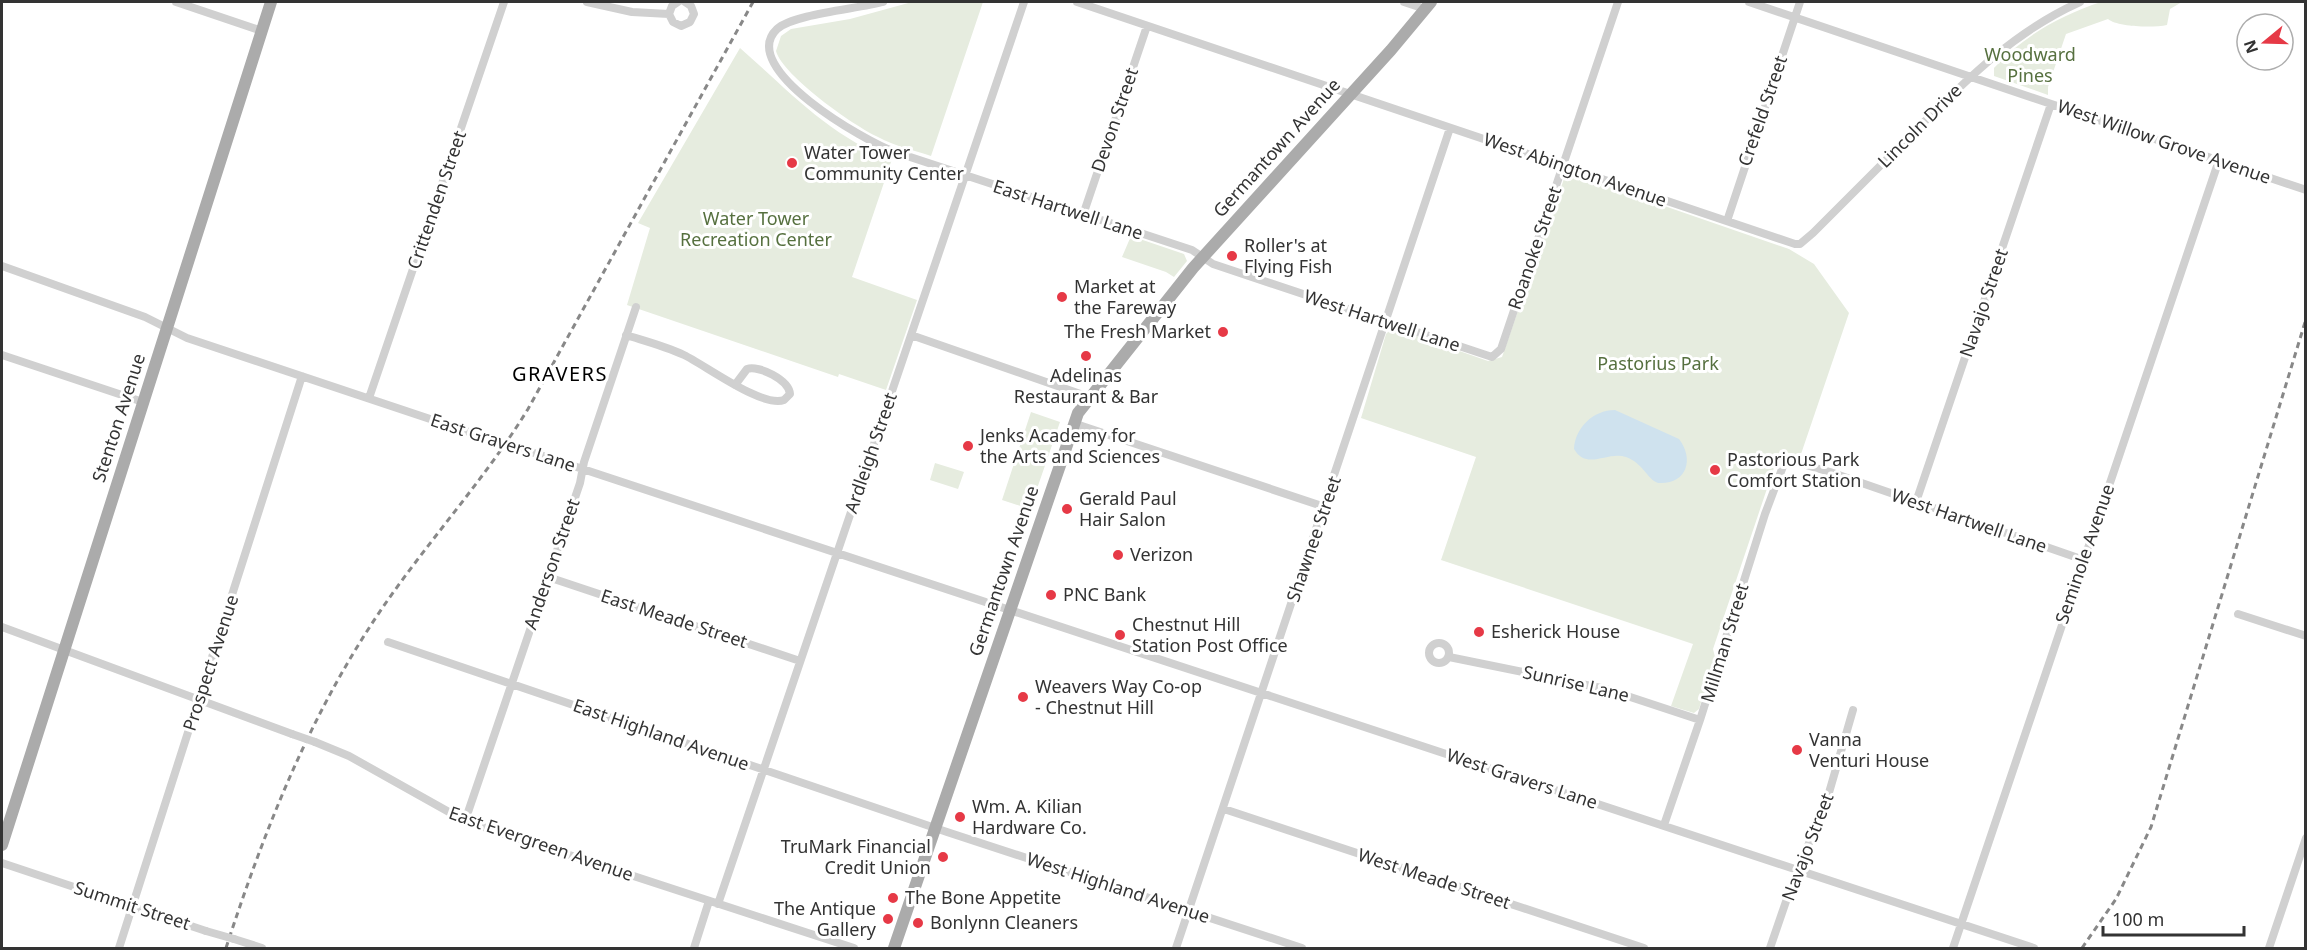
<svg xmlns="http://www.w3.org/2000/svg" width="2307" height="950" font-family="'Noto Sans',sans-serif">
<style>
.green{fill:#e6ecdf}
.water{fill:#cfe2ee}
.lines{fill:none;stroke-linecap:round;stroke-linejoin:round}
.street{stroke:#d0d0d0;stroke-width:8}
.primary{stroke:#ababab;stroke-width:12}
.rail{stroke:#888;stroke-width:3;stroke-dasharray:6 4.5;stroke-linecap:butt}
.street-bridge{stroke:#d0d0d0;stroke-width:8}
.poi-dot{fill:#e63946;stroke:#fff;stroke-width:2}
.labels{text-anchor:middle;stroke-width:6;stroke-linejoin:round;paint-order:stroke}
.park-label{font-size:18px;fill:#56703f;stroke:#fff}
.street-label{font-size:18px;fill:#333;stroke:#fff}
.poi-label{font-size:18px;fill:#333;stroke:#fff;text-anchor:start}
.neighbourhood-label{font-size:20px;letter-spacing:1.5px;fill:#000;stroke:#fff}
</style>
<rect width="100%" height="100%" fill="#fff"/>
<path class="green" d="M912 2H983L931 156C913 150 895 146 878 137 854 126 783 76 776 51L781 36 791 29 850 19Z
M2101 2H2182L2170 9 2167 25C2153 28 2117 27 2108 19L2066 34 2048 87V95L1994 76V68C2022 37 2061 15 2101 2Z
M740 48C787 89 832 139 892 159L852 277 917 300 886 390 839 374 838 377 627 305 650 228 638 223Z
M1569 173 1789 249 1814 264 1849 313 1800 457 1780 450 1713 649 1715 657 1699 709 1694 713 1671 706 1693 644 1441 560 1476 457 1361 418 1386 334 1390 330 1402 331 1488 361 1502 357 1565 176Z
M1131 236 1184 254 1187 261 1174 277 1166 272 1122 257Z
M1031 412 1060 422 1030 509 1002 500Z
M935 463 964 472 958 489 930 480Z"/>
<path class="water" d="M1615 410 1679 439C1695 460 1686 485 1658 483 1647 479 1643 463 1626 457 1607 451 1587 471 1574 449 1575 428 1593 410 1615 410Z"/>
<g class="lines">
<path class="street" d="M176 2 262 31
M587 2 632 12 669 14
M678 2 672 6 669 14 673 22 681 26 690 22 694 14 691 6 685 2
M883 2C858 9 793 14 777 29 736 68 866 142 895 152L1192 250 1213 264 1492 357 1501 349 1618 2
M1077 2 1795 244H1800L1813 233C1848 198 1883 163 1918 128 1967 79 2015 31 2080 2
M1404 2 1425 9
M1749 2 2306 190
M1083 215 1147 26
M1727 221 1800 2
M2 266 145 317 187 338 493 440
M626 335C645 341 665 346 684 355 705 365 762 408 784 400L790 394C789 380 759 365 747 369L735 385
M911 335 1089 397
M2 355 143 402
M369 398 504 2
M1073 423 1325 507
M513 446 2034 948
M1916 502 2051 104
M548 577 800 661
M2238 614 2306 636
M2 627 292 734
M388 642 947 832 1302 948
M1429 653a10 10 0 1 1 20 0a10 10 0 1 1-20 0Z
M1449 657 1606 689 1700 720
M315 742 349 756 465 821 854 948
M1224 809 1644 948
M465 821 580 483 584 462 636 307
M1664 825 1700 720 1765 514 1785 461H1792L1830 472 2084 560
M2 863 206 931
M718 904 1024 2
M234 939 262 948
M119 948 302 376
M694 948 709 901
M1176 948 1450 128
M1770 948 1793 881 1826 803 1853 710
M1953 948 2219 160
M2269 948 2306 838"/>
<path class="primary" d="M2 845 271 2
M894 948 1078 413 1193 268 1391 50 1431 2"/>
<path class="rail" d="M226 948C265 828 311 712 383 607 429 540 485 479 528 409L753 2
M2082 948 2116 899 2151 827 2306 319"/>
<path class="street-bridge" d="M493 440 513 446
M292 734 315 742
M206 931 234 939"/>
</g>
<g class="poi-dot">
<circle cx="792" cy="163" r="6"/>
<circle cx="1232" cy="256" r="6"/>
<circle cx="1062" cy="297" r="6"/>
<circle cx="1223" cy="332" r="6"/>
<circle cx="1086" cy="356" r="6"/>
<circle cx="968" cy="446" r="6"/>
<circle cx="1715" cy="470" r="6"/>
<circle cx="1067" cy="509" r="6"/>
<circle cx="1118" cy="555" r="6"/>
<circle cx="1051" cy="595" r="6"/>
<circle cx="1479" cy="632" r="6"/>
<circle cx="1120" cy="635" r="6"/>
<circle cx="1023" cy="697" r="6"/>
<circle cx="1797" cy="750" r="6"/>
<circle cx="960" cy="817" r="6"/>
<circle cx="943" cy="857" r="6"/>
<circle cx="893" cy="898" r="6"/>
<circle cx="888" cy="919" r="6"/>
<circle cx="918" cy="923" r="6"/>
</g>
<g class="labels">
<g class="park-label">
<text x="2030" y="61">Woodward<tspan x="2030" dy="21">Pines</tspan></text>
<text x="756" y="225">Water Tower<tspan x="756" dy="21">Recreation Center</tspan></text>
<text x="1658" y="370">Pastorius Park</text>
</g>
<g class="street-label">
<text transform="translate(1763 111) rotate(-71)" y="6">Crefeld Street</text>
<text transform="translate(1115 120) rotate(-71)" y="6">Devon Street</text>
<text transform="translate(1920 126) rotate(-45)" y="6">Lincoln Drive</text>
<text transform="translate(2164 142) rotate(19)" y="6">West Willow Grove Avenue</text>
<text transform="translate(1277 148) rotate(-48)" y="6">Germantown Avenue</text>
<text transform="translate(1575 170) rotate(19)" y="6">West Abington Avenue</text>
<text transform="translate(437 200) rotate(-71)" y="6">Crittenden Street</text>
<text transform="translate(1068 210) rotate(18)" y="6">East Hartwell Lane</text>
<text transform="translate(1535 248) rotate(-71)" y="6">Roanoke Street</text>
<text transform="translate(1984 303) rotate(-71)" y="6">Navajo Street</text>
<text transform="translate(1382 321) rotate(18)" y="6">West Hartwell Lane</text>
<text transform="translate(119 418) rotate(-72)" y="6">Stenton Avenue</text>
<text transform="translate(503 443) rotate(18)" y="6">East Gravers Lane</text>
<text transform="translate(871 453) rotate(-71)" y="6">Ardleigh Street</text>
<text transform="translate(1969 521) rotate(19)" y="6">West Hartwell Lane</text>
<text transform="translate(1314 539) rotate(-71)" y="6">Shawnee Street</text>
<text transform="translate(2085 554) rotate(-71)" y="6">Seminole Avenue</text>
<text transform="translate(552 564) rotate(-71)" y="6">Anderson Street</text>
<text transform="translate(1004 571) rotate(-71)" y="6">Germantown Avenue</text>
<text transform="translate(674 619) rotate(18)" y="6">East Meade Street</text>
<text transform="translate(1725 643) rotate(-73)" y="6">Millman Street</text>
<text transform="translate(211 663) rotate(-72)" y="6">Prospect Avenue</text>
<text transform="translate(1576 684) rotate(13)" y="6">Sunrise Lane</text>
<text transform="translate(661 735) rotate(19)" y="6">East Highland Avenue</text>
<text transform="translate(1522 779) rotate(18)" y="6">West Gravers Lane</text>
<text transform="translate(541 844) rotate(19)" y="6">East Evergreen Avenue</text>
<text transform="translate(1808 847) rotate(-69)" y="6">Navajo Street</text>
<text transform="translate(1434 879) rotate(18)" y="6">West Meade Street</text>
<text transform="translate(1118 888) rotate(18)" y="6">West Highland Avenue</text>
<text transform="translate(132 906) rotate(18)" y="6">Summit Street</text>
</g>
<g class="poi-label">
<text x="804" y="159">Water Tower<tspan x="804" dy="21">Community Center</tspan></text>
<text x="1244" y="252">Roller's at<tspan x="1244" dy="21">Flying Fish</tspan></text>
<text x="1074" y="293">Market at<tspan x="1074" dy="21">the Fareway</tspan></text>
<text x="1211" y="338" text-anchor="end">The Fresh Market</text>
<text x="1086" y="382" text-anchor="middle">Adelinas<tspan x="1086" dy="21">Restaurant &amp; Bar</tspan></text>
<text x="980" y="442">Jenks Academy for<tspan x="980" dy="21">the Arts and Sciences</tspan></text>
<text x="1727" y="466">Pastorious Park<tspan x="1727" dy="21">Comfort Station</tspan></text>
<text x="1079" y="505">Gerald Paul<tspan x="1079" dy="21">Hair Salon</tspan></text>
<text x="1130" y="561">Verizon</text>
<text x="1063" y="601">PNC Bank</text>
<text x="1132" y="631">Chestnut Hill<tspan x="1132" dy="21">Station Post Office</tspan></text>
<text x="1491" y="638">Esherick House</text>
<text x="1035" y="693">Weavers Way Co‑op<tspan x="1035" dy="21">- Chestnut Hill</tspan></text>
<text x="1809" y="746">Vanna<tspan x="1809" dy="21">Venturi House</tspan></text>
<text x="972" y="813">Wm. A. Kilian<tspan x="972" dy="21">Hardware Co.</tspan></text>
<text x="931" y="853" text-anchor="end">TruMark Financial<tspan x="931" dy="21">Credit Union</tspan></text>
<text x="905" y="904">The Bone Appetite</text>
<text x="876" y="915" text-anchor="end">The Antique<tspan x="876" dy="21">Gallery</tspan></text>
<text x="930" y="929">Bonlynn Cleaners</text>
</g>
<g class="neighbourhood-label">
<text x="560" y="381">GRAVERS</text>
</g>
</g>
<rect width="2307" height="950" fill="none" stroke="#333333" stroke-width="6"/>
<g transform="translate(2265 42) rotate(251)"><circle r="28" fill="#ffffff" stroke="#adadad" stroke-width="1.5"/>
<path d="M0-4.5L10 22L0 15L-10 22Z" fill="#e63946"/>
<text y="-9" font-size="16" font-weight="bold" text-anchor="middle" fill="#333333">N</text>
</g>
<path d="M2103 926v9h141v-9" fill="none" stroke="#333333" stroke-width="3"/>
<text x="2112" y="926" font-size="18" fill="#333333" stroke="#ffffff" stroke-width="4.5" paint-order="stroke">100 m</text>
</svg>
